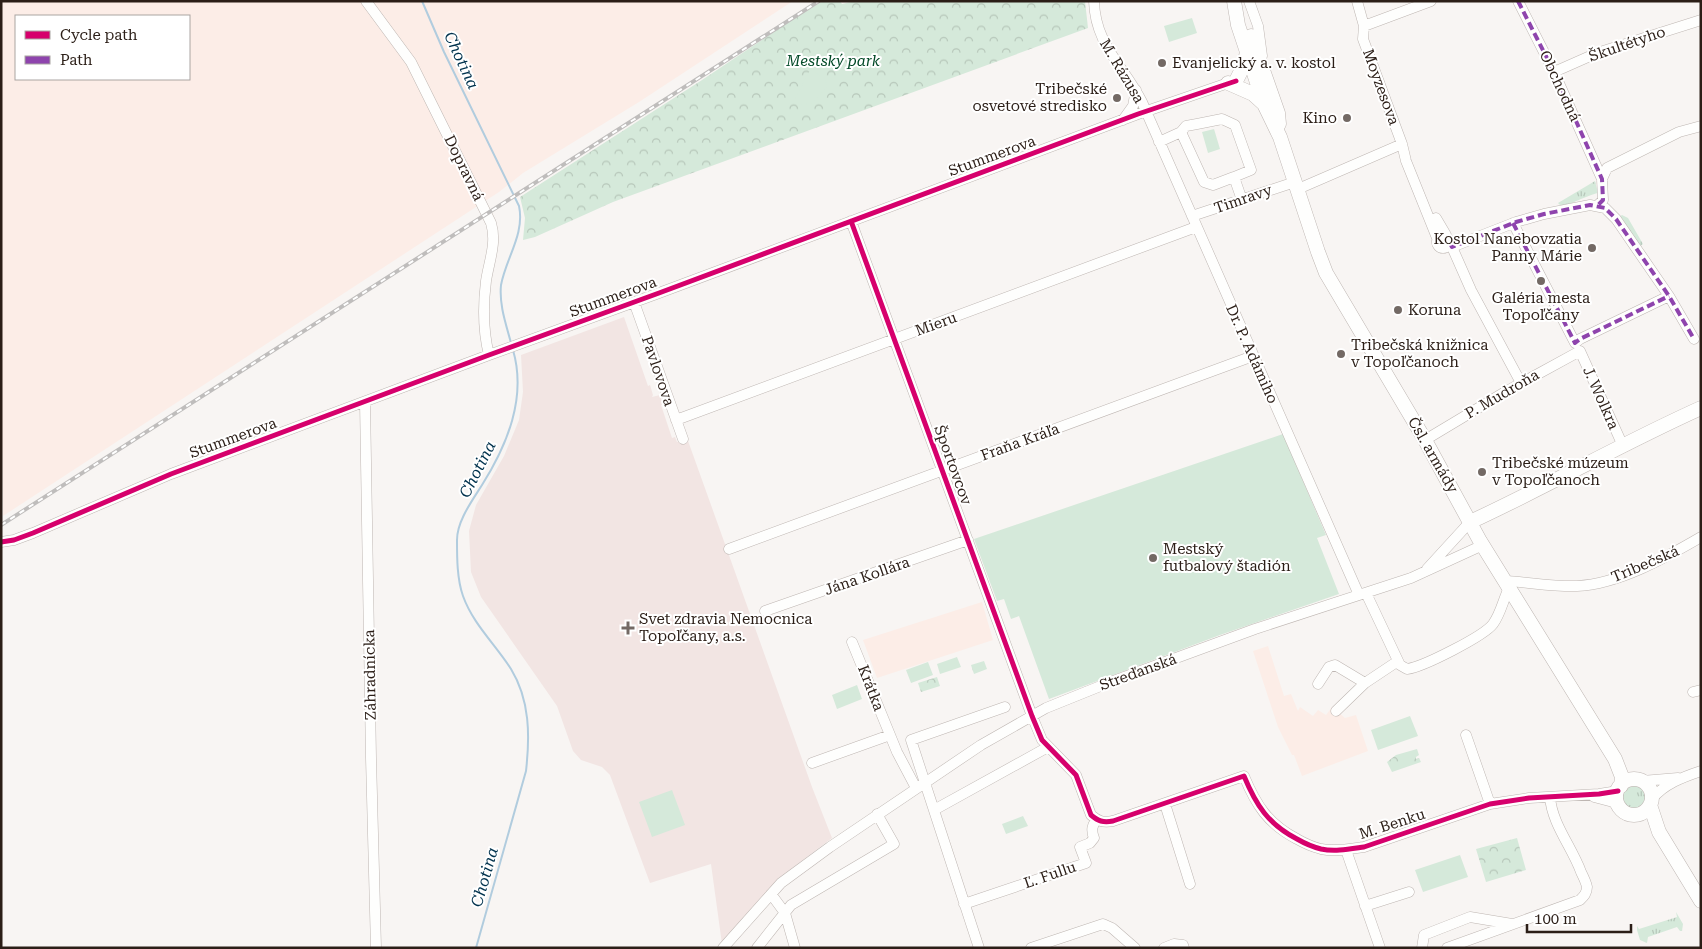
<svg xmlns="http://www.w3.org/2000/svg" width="1702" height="949" font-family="'Roboto Serif',serif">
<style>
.industrial{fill:#fcede7;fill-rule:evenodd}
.medical{fill:#f2e5e3}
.grass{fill:url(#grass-tufts)}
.park{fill:url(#park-crowns)}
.pitch{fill:#d5e9da}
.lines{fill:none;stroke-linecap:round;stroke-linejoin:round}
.stream{stroke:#b1ccde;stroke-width:2}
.minor-casing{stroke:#beb6b2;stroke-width:11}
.major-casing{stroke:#beb6b2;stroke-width:15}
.minor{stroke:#fefefd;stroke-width:10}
.major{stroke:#fefefd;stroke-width:14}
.rail-casing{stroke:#bfbdbc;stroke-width:4}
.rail{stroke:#fff;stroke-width:2;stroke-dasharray:5.5;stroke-linecap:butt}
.quiet{stroke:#8e44ad;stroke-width:4;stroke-dasharray:8 4;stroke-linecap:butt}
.cycleway-casing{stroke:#fff;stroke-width:8}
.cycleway{stroke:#d6006c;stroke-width:5}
.poi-dot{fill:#736964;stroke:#fff;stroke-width:2}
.labels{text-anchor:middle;stroke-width:4;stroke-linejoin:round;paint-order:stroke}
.street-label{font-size:15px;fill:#2b1e17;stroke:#fff}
.park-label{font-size:15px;font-style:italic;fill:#004826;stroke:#fff}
.poi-label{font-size:15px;fill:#2b1e17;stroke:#fff;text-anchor:start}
.water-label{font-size:16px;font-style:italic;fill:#00324d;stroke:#fff}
</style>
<defs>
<pattern id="grass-tufts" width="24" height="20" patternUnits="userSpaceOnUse" patternTransform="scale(1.25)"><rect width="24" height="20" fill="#d5e9da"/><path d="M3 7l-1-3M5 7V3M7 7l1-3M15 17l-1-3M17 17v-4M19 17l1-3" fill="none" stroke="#b7c7ba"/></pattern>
<pattern id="park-crowns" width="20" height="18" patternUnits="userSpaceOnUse" patternTransform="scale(1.25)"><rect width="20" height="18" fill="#d5e9da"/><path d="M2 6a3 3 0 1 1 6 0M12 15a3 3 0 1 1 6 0" fill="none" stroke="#b7c7ba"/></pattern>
</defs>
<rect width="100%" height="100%" fill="#f8f5f3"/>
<path class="industrial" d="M1 1H793L639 102 523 173 499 192 3 516 1 373ZM16 16H189V79H16Z
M982 602 993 640 877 678 863 640Z
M1268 646 1284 696 1291 694 1298 711 1300 707 1313 716 1318 710 1326 715 1332 707 1345 718 1356 715 1368 751 1302 776 1294 755H1292L1278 727 1253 651Z"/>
<path class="medical" d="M624 317 648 386 650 385 653 395 652 397 660 395 663 404 661 405 672 438 675 437 677 442 687 438 812 787 832 838 794 867 722 944 711 864 650 883 610 775 602 767 581 760 573 751 557 706 481 597 471 572 469 531 476 505 504 456 519 420 523 392 521 355Z"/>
<path class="grass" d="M1595 181 1598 193C1587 195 1569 206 1561 206L1558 203Z
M1622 215 1628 218 1643 244 1639 247 1619 217Z
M1622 797a12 12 0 1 1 24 0a12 12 0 1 1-24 0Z
M1676 912 1683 924 1682 931H1680L1677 927 1648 937 1647 943 1640 940 1637 930V926L1639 929 1677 917Z"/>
<path class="park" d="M823 1H840L842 4 855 1H1085L1088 28 613 202 535 237 523 240 525 218 520 197 702 80 799 15Z
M984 661 987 669 974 674 971 665Z
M937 677 940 686 921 692 918 683Z
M1417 749 1419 755 1416 757V759L1419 758 1421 762 1392 772 1387 762 1396 755Z
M1517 838 1526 870 1486 882 1476 849Z"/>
<path class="pitch" d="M1192 18 1197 33 1169 42 1164 26Z
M810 70 825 78 827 87 812 103 801 105 795 99Z
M1214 129 1220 149 1208 153 1202 132Z
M1283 434 1326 535 1317 538 1339 594 1220 635 1049 699 1019 616 1011 619 1004 599 997 601 974 539Z
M957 657 961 667 940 674 937 664Z
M928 662 933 675 911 683 906 670Z
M857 685 862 699 837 709 832 695Z
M1410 716 1418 736 1378 750 1371 730Z
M672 790 685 825 652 837 639 802Z
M1023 816 1028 826 1006 834 1002 824Z
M1460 855 1468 877 1423 892 1415 870Z"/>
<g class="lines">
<path class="stream" d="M422 1 444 52 519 206C525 234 506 258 501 285 499 305 506 324 511 343
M476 948 526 771C530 736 530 700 511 669 495 644 473 624 463 596 457 579 457 558 457 540 457 521 472 501 482 485 507 445 527 398 513 350"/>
<defs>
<path id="minor" d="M366 1 411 62 491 223C497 243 489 261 486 281 483 305 483 331 489 355
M1094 1C1095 45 1124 66 1142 102L1359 595
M1249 1 1258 26 1262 56
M1357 1 1364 26 1363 39 1402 144 1406 161 1437 238
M1518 1 1554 72 1602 179 1603 200 1597 206
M1364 26 1431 1
M1554 72 1597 53 1701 20
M1123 120 1133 106 1136 90
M1181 132 1204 182 1213 185 1234 177
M1159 142 1181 132 1186 126 1197 124 1222 119 1235 125 1251 170 1234 177 1242 200
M1602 179 1607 168 1679 132 1701 126
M1298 189 1402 144
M1192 216 1295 182
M1436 218 1446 235
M851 221 1032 716 1042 740 1076 775 1091 815C1098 821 1103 823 1113 821L1244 776C1256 805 1268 824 1297 839 1304 843 1313 847 1321 849 1335 852 1350 849 1364 847L1490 804 1529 798 1599 794 1618 791
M1513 223 1575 343 1580 339 1669 296
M1437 242a6 6 0 1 1 12 0a6 6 0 1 1-12 0Z
M1450 243 1452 247 1516 222 1544 214 1590 205 1605 208 1616 219 1669 296 1694 339
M1452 247 1471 290 1521 383
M634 302 683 439
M365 402 371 758 376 948
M676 420 1196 227
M1425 440 1505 392 1580 351 1623 446
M1 542 14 540 33 533 171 474 489 355 659 293 1138 114 1234 81
M729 549 1253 356
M1427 569 1470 522
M1505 581C1528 582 1554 587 1577 586 1619 584 1665 558 1701 537
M1366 593 1400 665 1407 669C1423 667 1484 636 1493 624 1501 613 1503 600 1509 588
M765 611 968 540
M852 642 897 752 916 788
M1318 684 1329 667 1335 665 1365 683 1398 661
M1693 692 1701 690
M1336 711 1365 683
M1466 735 1490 804
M812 763 890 735
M1642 781 1678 778
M1594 797 1613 802 1619 806
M1652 799C1664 784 1683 777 1701 771
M1165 804 1190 884
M934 810 1048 747
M1346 850 1380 948
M771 894 785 913 795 948
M964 904 1086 863 1080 847 1090 843 1094 838C1091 830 1092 826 1096 820
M1365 906 1409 892
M723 948 781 883 830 847 981 745 1046 708 1108 683 1255 629 1411 578 1483 545
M757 948 791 905 894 844 877 814
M979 948 911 740 1005 707
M1031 948 1103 924 1112 928 1135 948
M1164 948 1174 944 1183 945 1184 948
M1422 948 1424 935 1470 917 1512 924
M1447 948 1580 900C1584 896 1587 893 1587 887 1586 882 1583 876 1581 872 1572 847 1552 824 1550 797"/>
<path id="major" d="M1234 1 1238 25 1247 52 1264 104 1280 137 1318 252 1326 273 1425 440 1480 541 1615 759 1622 777 1621 786
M1251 36 1278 113 1279 124
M1236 81 1244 65 1247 52
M1228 83 1253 94 1264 104
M1470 522C1548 486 1623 443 1701 408
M1616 797a18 18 0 1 1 36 0a18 18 0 1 1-36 0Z
M1650 805 1659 832 1701 901"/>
</defs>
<use href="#minor" class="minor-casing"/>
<use href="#major" class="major-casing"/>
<use href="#minor" class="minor"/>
<use href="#major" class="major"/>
<defs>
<path id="rail" d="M1 525 819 1"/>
</defs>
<use href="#rail" class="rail-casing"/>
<use href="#rail" class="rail"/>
<path class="quiet" d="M1518 1 1554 72 1602 179 1603 200 1597 206
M1513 223 1575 343 1580 339 1669 296
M1450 243 1452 247 1516 222 1544 214 1590 205 1605 208 1616 219 1669 296 1694 339"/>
<defs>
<path id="cycleway" d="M851 221 1032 716 1042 740 1076 775 1091 815C1098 821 1103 823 1113 821L1244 776C1256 805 1268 824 1297 839 1304 843 1313 847 1321 849 1335 852 1350 849 1364 847L1490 804 1529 798 1599 794 1618 791
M1 542 14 540 33 533 171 474 489 355 659 293 1138 114 1236 81"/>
</defs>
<use href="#cycleway" class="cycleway-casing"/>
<use href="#cycleway" class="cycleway"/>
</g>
<g class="poi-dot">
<circle cx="1162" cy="63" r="5"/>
<circle cx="1117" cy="98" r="5"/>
<circle cx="1347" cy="118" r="5"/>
<circle cx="1592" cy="248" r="5"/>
<circle cx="1541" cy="281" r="5"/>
<circle cx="1398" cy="310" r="5"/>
<circle cx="1341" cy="354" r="5"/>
<circle cx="1482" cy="472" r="5"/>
<circle cx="1153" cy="558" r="5"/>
<path d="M625.5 620.5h5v5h5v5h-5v5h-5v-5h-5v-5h5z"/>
</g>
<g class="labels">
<g class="street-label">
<text transform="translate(1627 44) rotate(-19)" y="5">Škultétyho</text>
<text transform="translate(1122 71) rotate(59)" y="5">M. Rázusa</text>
<text transform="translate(1560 86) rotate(65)" y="5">Obchodná</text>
<text transform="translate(1381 87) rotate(70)" y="5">Moyzesova</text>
<text transform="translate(992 156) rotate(-20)" y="5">Stummerova</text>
<text transform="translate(464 168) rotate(64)" y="5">Dopravná</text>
<text transform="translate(1243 199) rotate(-19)" y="5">Timravy</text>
<text transform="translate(613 297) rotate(-20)" y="5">Stummerova</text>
<text transform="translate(936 324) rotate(-20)" y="5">Mieru</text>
<text transform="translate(1252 354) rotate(66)" y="5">Dr. P. Adámiho</text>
<text transform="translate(658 371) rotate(71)" y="5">Pavlovova</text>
<text transform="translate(1502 394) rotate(-30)" y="5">P. Mudroňa</text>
<text transform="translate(1601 398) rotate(66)" y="5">J. Wolkra</text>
<text transform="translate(233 438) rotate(-20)" y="5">Stummerova</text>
<text transform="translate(1020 442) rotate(-20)" y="5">Fraňa Kráľa</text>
<text transform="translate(1433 455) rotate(60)" y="5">Čsl. armády</text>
<text transform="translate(953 465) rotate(70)" y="5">Športovcov</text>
<text transform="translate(1645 564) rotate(-23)" y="5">Tribečská</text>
<text transform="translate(867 576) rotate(-19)" y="5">Jána Kollára</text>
<text transform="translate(1138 672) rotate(-20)" y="5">Streďanská</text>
<text transform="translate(370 675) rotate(-91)" y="5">Záhradnícka</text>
<text transform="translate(871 688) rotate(69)" y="5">Krátka</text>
<text transform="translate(1392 824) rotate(-18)" y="5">M. Benku</text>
<text transform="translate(1050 875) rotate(-19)" y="5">Ľ. Fullu</text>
</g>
<g class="park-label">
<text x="833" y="66">Mestský park</text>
</g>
<g class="poi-label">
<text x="1172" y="68">Evanjelický a. v. kostol</text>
<text x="1107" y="94" text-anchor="end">Tribečské<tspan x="1107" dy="17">osvetové stredisko</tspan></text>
<text x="1337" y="123" text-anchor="end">Kino</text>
<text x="1582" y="244" text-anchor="end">Kostol Nanebovzatia<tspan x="1582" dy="17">Panny Márie</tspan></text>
<text x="1541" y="303" text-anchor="middle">Galéria mesta<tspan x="1541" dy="17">Topoľčany</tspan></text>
<text x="1408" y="315">Koruna</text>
<text x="1351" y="350">Tribečská knižnica<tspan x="1351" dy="17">v Topoľčanoch</tspan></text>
<text x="1492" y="468">Tribečské múzeum<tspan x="1492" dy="17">v Topoľčanoch</tspan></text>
<text x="1163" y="554">Mestský<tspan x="1163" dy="17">futbalový štadión</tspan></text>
<text x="639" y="624">Svet zdravia Nemocnica<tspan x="639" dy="17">Topoľčany, a.s.</tspan></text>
</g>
<g class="water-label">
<text transform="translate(462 60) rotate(65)" y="6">Chotina</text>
<text transform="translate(477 469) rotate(-63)" y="6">Chotina</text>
<text transform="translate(484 877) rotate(-74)" y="6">Chotina</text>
</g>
</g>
<rect width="1702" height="949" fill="none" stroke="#2b1e17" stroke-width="5"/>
<rect x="15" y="15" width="175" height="65" fill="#ffffff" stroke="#aaa5a2"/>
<rect x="25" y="31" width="25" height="8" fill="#d6006c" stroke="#aaa5a2"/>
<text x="60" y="40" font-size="15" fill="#2b1e17">Cycle path</text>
<rect x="25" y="56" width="25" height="8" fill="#8e44ad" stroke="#aaa5a2"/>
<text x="60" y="65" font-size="15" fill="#2b1e17">Path</text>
<path d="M1527 924v8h104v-8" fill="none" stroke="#2b1e17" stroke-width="2.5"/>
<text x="1534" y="924" font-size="15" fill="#2b1e17" stroke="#ffffff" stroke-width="4" paint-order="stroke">100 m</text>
</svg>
